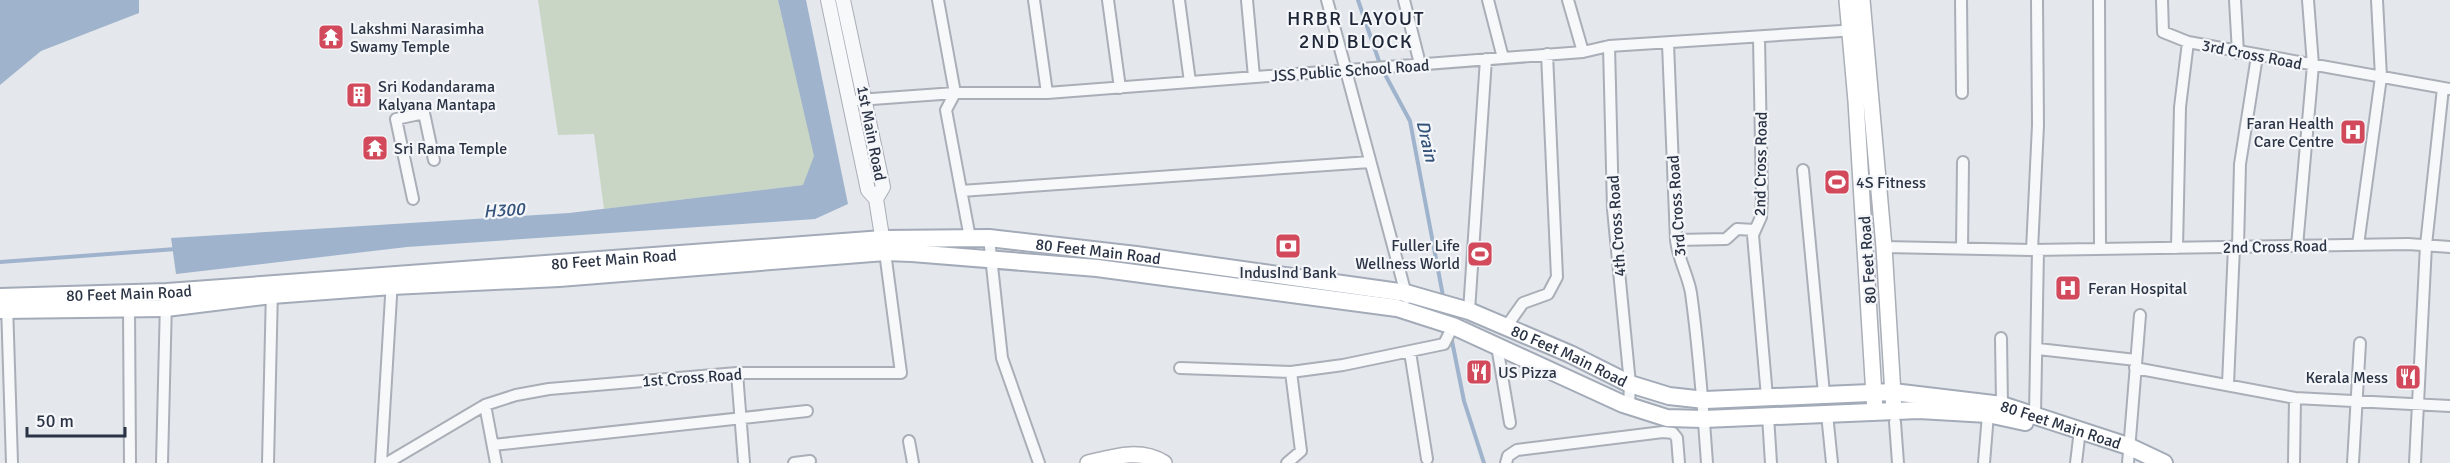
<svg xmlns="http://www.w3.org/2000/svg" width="2450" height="463" font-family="Signika,sans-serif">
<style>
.green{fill:#c9d6c5}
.water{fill:#9fb4cc}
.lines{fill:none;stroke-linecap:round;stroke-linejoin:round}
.stream{stroke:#9fb4cc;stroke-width:4}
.minor-casing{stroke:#a9aeb7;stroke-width:14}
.tertiary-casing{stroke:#a9aeb7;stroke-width:16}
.secondary-casing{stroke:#a9aeb7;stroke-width:18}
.primary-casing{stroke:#a3abb8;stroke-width:20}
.minor{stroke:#f7f8fa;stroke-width:10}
.tertiary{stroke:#f7f8fa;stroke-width:14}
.secondary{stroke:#fff;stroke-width:15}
.primary{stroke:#fff;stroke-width:16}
.labels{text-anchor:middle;stroke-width:4.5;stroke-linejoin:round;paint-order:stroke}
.poi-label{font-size:16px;fill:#2b3445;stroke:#f4f6f9;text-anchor:start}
.street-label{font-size:16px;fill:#2b3445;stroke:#f4f6f9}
.water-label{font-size:18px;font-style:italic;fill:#34527a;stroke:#f4f6f9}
.quarter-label{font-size:20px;letter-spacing:1.5px;fill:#1d2536;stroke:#f4f6f9}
</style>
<rect width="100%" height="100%" fill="#e4e7ec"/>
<path class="green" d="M538 0H778L815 156 804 185 604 209 594 134 558 135Z"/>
<path class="water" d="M0 0H139V13L41 51 0 85Z
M778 0H806L848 204 815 219 407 247 176 274 171 238 569 213 803 185 814 156Z"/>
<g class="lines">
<path class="stream" d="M1358 0 1381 67 1410 121 1443 296
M0 262 176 249
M1451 336 1464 401 1484 463"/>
<defs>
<path id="minor" d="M938 0 955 93 946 110 970 238
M1034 0 1047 93
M1108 0 1120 88
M1179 0 1190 82
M1247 0 1254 77
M1327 0 1407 298
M1404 0 1420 64
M1488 0 1503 58
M1568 0 1583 52
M1961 0 1962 93
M2099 0 2100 249
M2162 0 2163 32 2188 42 2450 89
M2235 0 2238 53
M1759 38 1762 198 1761 217 1753 235 1767 397
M1668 44 1676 240C1678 259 1688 275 1691 293 1699 350 1703 406 1707 463
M1609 46 1613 209 1630 384 1629 406
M858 100 955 93H1047L1583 52 1609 46 1857 30
M1803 170 1824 394
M961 191 1370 162
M413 199 396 119 424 113 434 160
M989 238 1002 358 1039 463
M1676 240 1726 239 1737 229 1755 230
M2358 245 2381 77 2377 0
M2297 246 2313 65 2308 0
M1884 247 2032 250 2408 244 2450 247
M2238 247 2240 164 2257 56
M1962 248 1963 162
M2177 248 2180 107 2188 42
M2032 250 2038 125 2037 0
M7 304 12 463
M129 308 130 463
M1469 311 1486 59
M1506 327 1523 303 1548 294 1557 277 1547 54
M2001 338 2002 405
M1497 346 1510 423
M2038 349 2136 360
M1410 352 1427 459
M1180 368 1291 372 1343 365 1444 344 1453 326
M2135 368 2295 398 2450 406
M737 373 744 463
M2228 384 2234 247
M485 405 496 463
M1827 414 1832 463
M2035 415 2038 250
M1768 416 1771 463
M1895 422 1898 463
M909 441 913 463
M493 445 807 411
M2294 462 2295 398
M162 463 166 302
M268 463 272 289
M381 463 392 280
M387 463 485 405 516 395 549 389 737 373H901L885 252
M794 463 810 461
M1287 463 1301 451 1291 372
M1506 463 1508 456 1517 450 1663 432 1673 433 1677 438 1679 463
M1984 463 1988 414
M2076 463 2079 438
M2128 463 2140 315
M2353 463 2360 343
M2415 463 2426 245 2443 88"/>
<path id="tertiary" d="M828 0 868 190 876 199
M843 0 883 187 876 199 884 249"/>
<path id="secondary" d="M1847 0 1856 101 1875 412
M1862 0 1884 247 1894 411
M1088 463C1113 457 1140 448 1164 463"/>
<g id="primary">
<path id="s1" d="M0 297 167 292 883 239 989 238 1136 255 1406 293 1469 311 1570 354 1630 384 1669 396 1705 400 1893 392 2002 405 2128 446 2164 463"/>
<path d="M0 310 166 308 272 295 392 286 559 278 885 252 912 253 1097 268 1397 308 1453 326 1623 404 1667 418 1704 419 1919 410 1988 414 2025 422"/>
</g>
</defs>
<use href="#minor" class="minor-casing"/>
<use href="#tertiary" class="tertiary-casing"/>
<use href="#secondary" class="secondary-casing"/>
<use href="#primary" class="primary-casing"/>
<use href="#minor" class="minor"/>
<use href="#tertiary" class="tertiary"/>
<use href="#secondary" class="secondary"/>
<use href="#primary" class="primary"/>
</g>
<defs>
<symbol id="temple-square" viewBox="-11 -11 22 22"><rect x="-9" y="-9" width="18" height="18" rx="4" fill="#d1495b" stroke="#f4f6f9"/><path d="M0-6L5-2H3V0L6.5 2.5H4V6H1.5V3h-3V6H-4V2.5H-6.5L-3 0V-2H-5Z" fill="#fff"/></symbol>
<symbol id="building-square" viewBox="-11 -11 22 22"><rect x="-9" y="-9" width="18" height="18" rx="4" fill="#d1495b" stroke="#f4f6f9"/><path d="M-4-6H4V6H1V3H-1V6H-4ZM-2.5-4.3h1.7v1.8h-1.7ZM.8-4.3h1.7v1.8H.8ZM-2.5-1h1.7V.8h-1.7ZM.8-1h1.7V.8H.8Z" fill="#fff"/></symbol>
<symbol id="hospital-square" viewBox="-11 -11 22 22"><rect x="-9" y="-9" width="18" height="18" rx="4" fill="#d1495b" stroke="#f4f6f9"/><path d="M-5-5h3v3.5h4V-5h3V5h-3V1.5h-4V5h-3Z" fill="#fff"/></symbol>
<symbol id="stadium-square" viewBox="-11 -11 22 22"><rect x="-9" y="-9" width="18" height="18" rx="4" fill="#d1495b" stroke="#f4f6f9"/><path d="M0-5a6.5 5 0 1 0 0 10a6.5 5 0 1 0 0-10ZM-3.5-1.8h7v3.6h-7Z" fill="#fff"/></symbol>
<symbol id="bank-square" viewBox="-11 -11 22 22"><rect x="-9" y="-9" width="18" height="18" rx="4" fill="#d1495b" stroke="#f4f6f9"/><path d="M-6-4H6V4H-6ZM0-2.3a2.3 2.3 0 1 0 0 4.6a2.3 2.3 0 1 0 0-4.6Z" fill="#fff"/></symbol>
<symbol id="restaurant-square" viewBox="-11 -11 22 22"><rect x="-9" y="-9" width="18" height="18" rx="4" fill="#d1495b" stroke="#f4f6f9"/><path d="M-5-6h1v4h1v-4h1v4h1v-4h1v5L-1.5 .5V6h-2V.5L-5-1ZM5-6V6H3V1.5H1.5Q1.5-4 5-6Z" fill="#fff"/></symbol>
</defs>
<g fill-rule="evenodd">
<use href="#temple-square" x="316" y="22" width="30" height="30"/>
<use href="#building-square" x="344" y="80" width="30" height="30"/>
<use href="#hospital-square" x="2338" y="117" width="30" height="30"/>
<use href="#temple-square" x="360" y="133" width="30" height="30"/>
<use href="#stadium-square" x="1822" y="167" width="30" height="30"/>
<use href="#bank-square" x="1273" y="231" width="30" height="30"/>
<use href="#stadium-square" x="1465" y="239" width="30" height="30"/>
<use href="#hospital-square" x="2053" y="273" width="30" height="30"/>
<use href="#restaurant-square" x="1464" y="357" width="30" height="30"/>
<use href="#restaurant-square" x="2393" y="362" width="30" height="30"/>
</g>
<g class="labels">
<g class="poi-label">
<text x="350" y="34">Lakshmi Narasimha<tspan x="350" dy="18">Swamy Temple</tspan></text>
<text x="378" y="92">Sri Kodandarama<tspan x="378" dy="18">Kalyana Mantapa</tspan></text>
<text x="2334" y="129" text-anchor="end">Faran Health<tspan x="2334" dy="18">Care Centre</tspan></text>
<text x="394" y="154">Sri Rama Temple</text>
<text x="1856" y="188">4S Fitness</text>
<text x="1460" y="251" text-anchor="end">Fuller Life<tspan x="1460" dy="18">Wellness World</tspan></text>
<text x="1288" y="278" text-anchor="middle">IndusInd Bank</text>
<text x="2088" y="294">Feran Hospital</text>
<text x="1498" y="378">US Pizza</text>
<text x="2388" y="383" text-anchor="end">Kerala Mess</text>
</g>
<g class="street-label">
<text transform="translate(2252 54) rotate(11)" y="6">3rd Cross Road</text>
<text transform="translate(1350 70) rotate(-4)" y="6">JSS Public School Road</text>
<text transform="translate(872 133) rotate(79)" y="6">1st Main Road</text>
<text transform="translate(1760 164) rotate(-89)" y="6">2nd Cross Road</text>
<text transform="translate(1676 206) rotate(-94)" y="6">3rd Cross Road</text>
<text transform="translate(1616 226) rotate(-94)" y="6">4th Cross Road</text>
<text transform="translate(2275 246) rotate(-1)" y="6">2nd Cross Road</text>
<text dy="6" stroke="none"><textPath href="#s1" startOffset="1101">80 Feet Main Road</textPath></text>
<text dy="6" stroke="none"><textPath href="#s1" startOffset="615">80 Feet Main Road</textPath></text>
<text transform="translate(1867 260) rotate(-94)" y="6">80 Feet Road</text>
<text dy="6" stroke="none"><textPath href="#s1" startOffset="129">80 Feet Main Road</textPath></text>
<text dy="6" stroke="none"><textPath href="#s1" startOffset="1587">80 Feet Main Road</textPath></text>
<text transform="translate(692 377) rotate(-4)" y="6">1st Cross Road</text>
<text dy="6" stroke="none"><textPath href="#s1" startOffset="2091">80 Feet Main Road</textPath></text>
</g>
<g class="water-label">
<text transform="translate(1427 141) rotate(77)" y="6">Drain</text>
<text transform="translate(504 210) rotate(-4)" y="6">H300</text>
</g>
<g class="quarter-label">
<text x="1356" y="25">HRBR LAYOUT<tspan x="1356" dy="23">2ND BLOCK</tspan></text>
</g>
</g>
<path d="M27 427v9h98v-9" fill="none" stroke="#2b3445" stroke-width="3"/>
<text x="36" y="427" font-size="18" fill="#2b3445" stroke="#f4f6f9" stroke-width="4.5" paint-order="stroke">50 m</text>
</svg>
